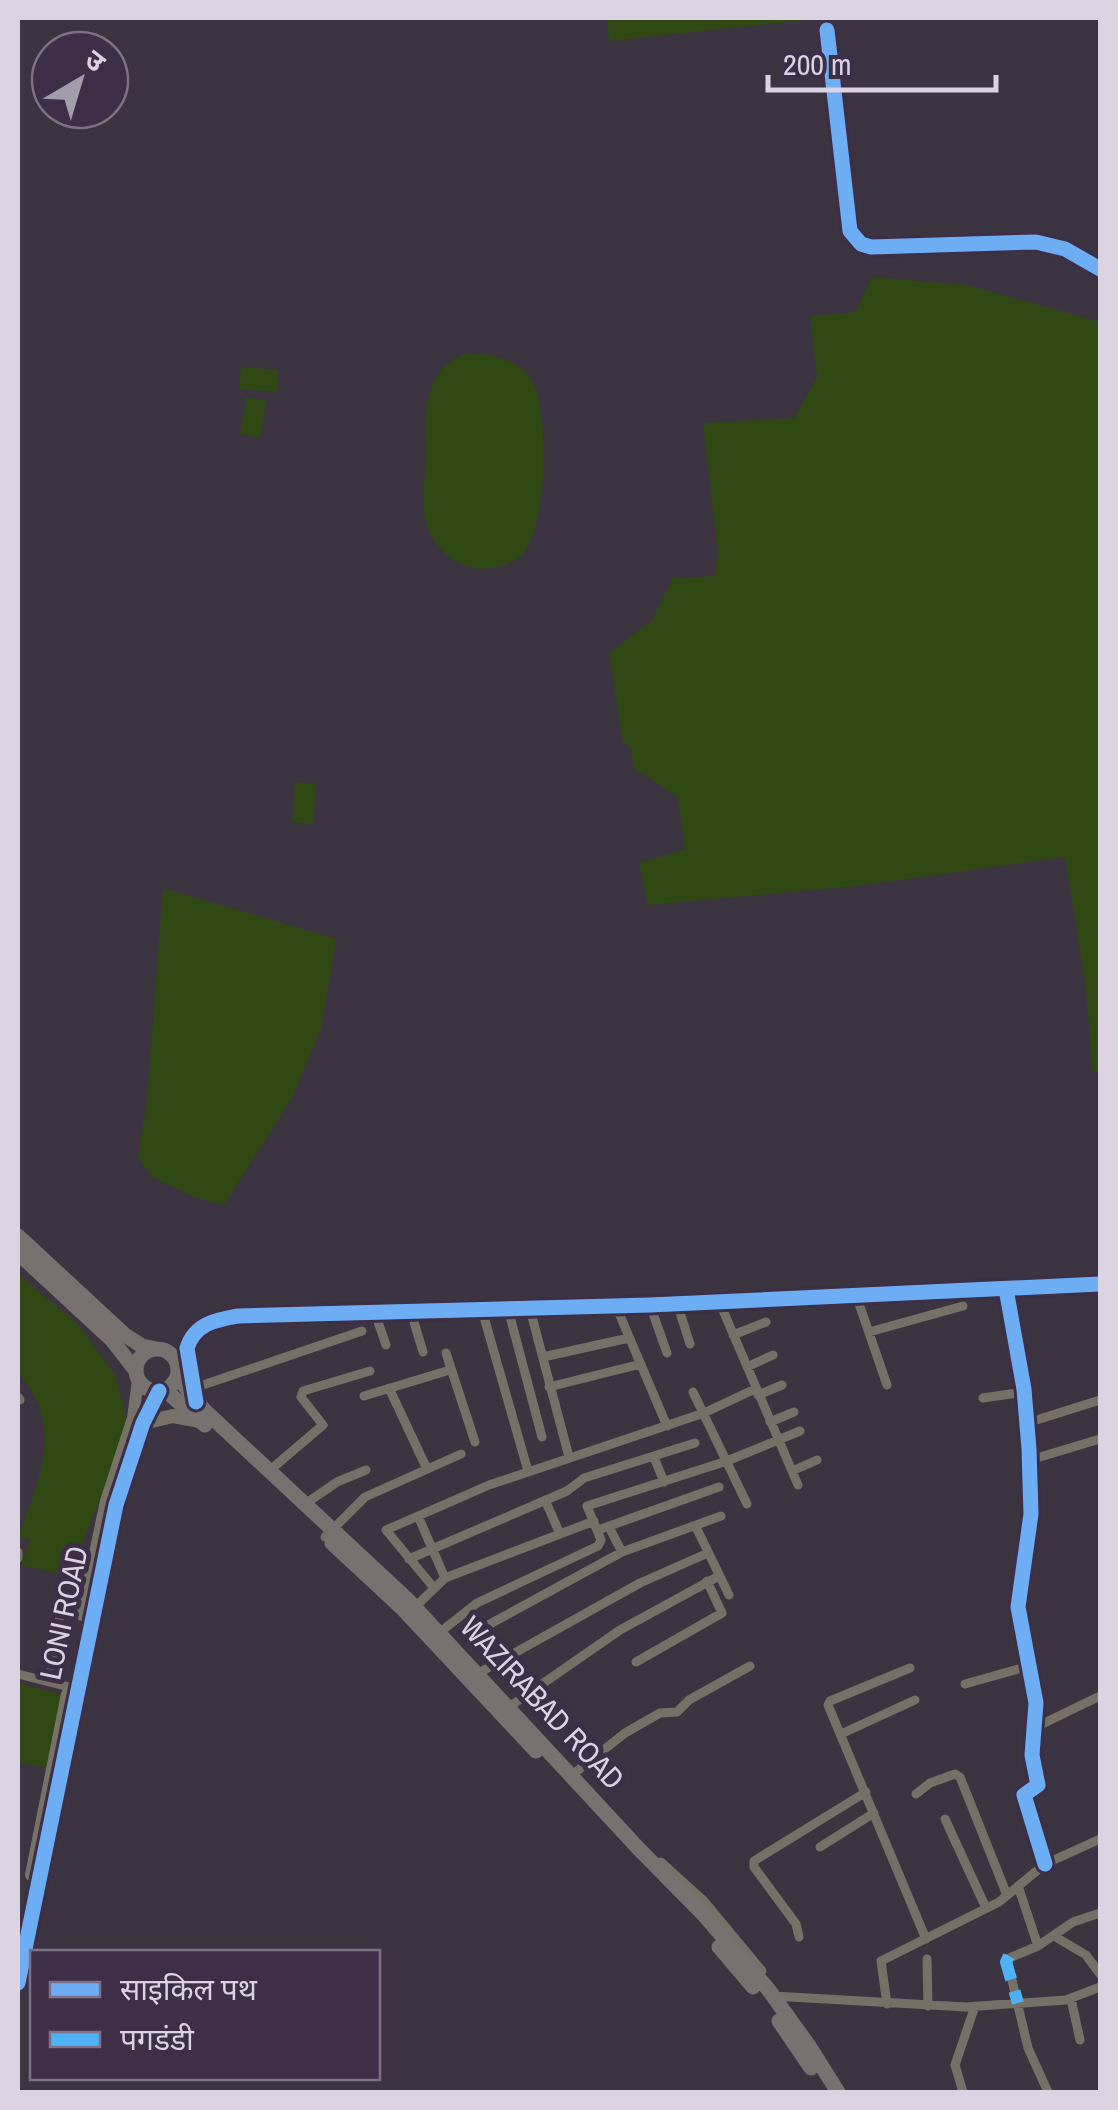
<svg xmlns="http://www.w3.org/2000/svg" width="1118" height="2110" font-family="'Archivo Narrow','Noto Sans Devanagari',sans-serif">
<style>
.green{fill:#304814}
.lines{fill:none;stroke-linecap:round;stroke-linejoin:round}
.street{stroke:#767167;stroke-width:9}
.secondary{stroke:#78736a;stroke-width:12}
.primary{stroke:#78716a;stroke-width:14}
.highway{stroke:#777170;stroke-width:15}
.quiet{stroke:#4fb1f8;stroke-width:12;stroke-dasharray:25 12;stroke-linecap:butt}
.cycleway-casing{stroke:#3d2f47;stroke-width:21}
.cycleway{stroke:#6dadf4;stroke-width:15}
.labels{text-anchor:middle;stroke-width:10;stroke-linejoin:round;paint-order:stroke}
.street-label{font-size:30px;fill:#dbd3e2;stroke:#3d2f47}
</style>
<rect width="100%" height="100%" fill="#3c3541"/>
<path class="green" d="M607 18H815V19L609 41Z
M872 277 967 285 1100 322V1071L1092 1072 1086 987 1065 857 856 886 648 905 639 863 685 849 678 797 634 768 631 749 623 741 609 653 651 621 673 578 715 576 718 551 703 423 794 418 817 377 810 316 855 312Z
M470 353C490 354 512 358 527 373 552 399 548 533 520 557 513 563 500 567 491 568 458 572 431 549 425 517 421 498 426 474 426 455 426 429 422 396 439 373 446 362 458 355 470 353Z
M241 367 278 370 277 392 239 389Z
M246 397 266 400 260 438 240 434Z
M295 782 316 784 313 824 292 822Z
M163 888 336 939 321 1028 292 1098 224 1205 194 1197 152 1177 138 1157 147 1100Z
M18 1274 77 1323 115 1375 128 1425 70 1576 21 1565 30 1540 19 1536C39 1475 66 1429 18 1373Z
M18 1683 62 1695 51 1769 18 1762Z"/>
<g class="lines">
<path class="street" d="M827 30 850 231 861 244 871 247 1036 242 1065 249 1100 269
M1006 1289 1024 1389 1029 1449 1031 1514 1018 1607 1036 1703 1032 1755 1038 1785 1024 1795 1045 1864
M856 1295 887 1385
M719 1301 798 1485
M677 1303 690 1344
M650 1305 667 1353
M616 1306 667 1426
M508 1309 542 1437
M530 1309 569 1457
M482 1310 528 1471
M411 1312 423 1352
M375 1313 386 1345
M869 1332 963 1306
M733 1335 766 1322
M446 1353 475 1442
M543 1357 629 1338
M747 1367 773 1355
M549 1387 641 1364
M194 1388 362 1331
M389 1388 426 1467
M693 1392 747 1504
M758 1395 782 1385
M364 1396 450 1370
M18 1397 20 1400
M983 1398 1024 1392
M770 1422 794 1412
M1027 1423 1100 1400
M654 1457 664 1482
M1030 1460 1100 1439
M269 1471 323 1425 301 1397 303 1391 370 1371
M792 1471 817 1460
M545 1500 560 1534
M305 1504 337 1482 366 1470
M418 1516 445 1578
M609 1527 622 1552
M696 1527 729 1595
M598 1530 719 1487
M325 1537 365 1497 461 1454
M18 1552V1558
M409 1559 567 1491 584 1478 695 1443
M434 1588 386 1530 489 1485 704 1413 755 1389
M413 1609 445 1578 594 1521
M490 1624 622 1552 721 1516
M439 1633 477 1603 598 1546 601 1540 587 1506 727 1461 800 1431
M636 1662 722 1613 707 1581
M910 1668 830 1701 828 1705 926 1939
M18 1674 69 1687
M477 1674 640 1583 708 1553
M49 1682 63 1596
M965 1684 1029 1666
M509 1707 620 1630 719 1576
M1036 1727 1100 1696
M841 1734 915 1700
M572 1775 625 1733 660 1713 677 1712 689 1700 750 1666
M916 1794 930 1783 955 1774 960 1777 1007 1895
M945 1819 986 1908
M820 1847 874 1813
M661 1862 703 1900 762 1971
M1018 1886 1038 1946
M1054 1936 1086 1955 1100 1974
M799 1937 796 1924 754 1867V1861L866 1792
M927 1959 928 2006
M773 1996 966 2007 1066 2000 1100 1987
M1071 1999 1080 2040
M887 2004 881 1961 999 1902 1045 1864 1100 1839
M963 2092 955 2065 975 2006
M1048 2092 1028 2048 1007 1959 1038 1946 1073 1922 1100 1913"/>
<path class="secondary" d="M196 1402 187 1348C195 1323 216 1320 238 1316L650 1305 1100 1284
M82 1615 106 1501 133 1418 138 1380
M31 1875 67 1694
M18 1983 116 1505 143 1423 159 1391"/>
<path class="primary" d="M143 1423 173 1416 200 1421"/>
<path class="highway" d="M18 1236 125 1335 142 1346 157 1349
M18 1253 112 1340 136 1371
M136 1370a21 21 0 1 1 42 0a21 21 0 1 1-42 0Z
M177 1376 204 1410 409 1601 638 1848 704 1915 768 1989 809 2046 838 2092
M165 1390 205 1425
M332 1543 403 1609 536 1751
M719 1947 753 1987
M779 2021 811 2068"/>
<path class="quiet" d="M1009 1956 1006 1962 1018 2003"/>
<defs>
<path id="cycleway" d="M827 30 850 231 861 244 871 247 1036 242 1065 249 1100 269
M1006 1289 1024 1389 1029 1449 1031 1514 1018 1607 1036 1703 1032 1755 1038 1785 1024 1795 1045 1864
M196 1402 187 1348C195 1323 216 1320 238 1316L650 1305 1100 1284
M18 1983 116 1505 143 1423 159 1391"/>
</defs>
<use href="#cycleway" class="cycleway-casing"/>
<use href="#cycleway" class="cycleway"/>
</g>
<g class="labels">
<g class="street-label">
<text transform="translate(64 1613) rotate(-78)" y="10">LONI ROAD</text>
<text transform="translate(542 1703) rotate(47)" y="10">WAZIRABAD ROAD</text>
</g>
</g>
<rect width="1118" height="2110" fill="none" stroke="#dbd3e2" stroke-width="40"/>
<rect x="30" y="1950" width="350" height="130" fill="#3d2f47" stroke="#7c7185" stroke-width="2.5"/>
<rect x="50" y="1982" width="50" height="15" fill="#6dadf4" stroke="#7c7185" stroke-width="2.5"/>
<text x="120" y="2000" font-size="30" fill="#dbd3e2">साइकिल पथ</text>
<rect x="50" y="2032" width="50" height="15" fill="#4fb1f8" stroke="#7c7185" stroke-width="2.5"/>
<text x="120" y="2050" font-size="30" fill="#dbd3e2">पगडंडी</text>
<g transform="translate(80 80) rotate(38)"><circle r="48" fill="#3d2f47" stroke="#7c7185" stroke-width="2.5"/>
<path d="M0-8L18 38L0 25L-18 38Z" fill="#a39caa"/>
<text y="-15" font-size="28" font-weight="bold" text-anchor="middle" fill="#dbd3e2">उ</text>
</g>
<path d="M768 75v15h228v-15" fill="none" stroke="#dbd3e2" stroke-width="5"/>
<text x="783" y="75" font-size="30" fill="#dbd3e2" stroke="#3d2f47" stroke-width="8" paint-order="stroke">200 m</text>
</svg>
